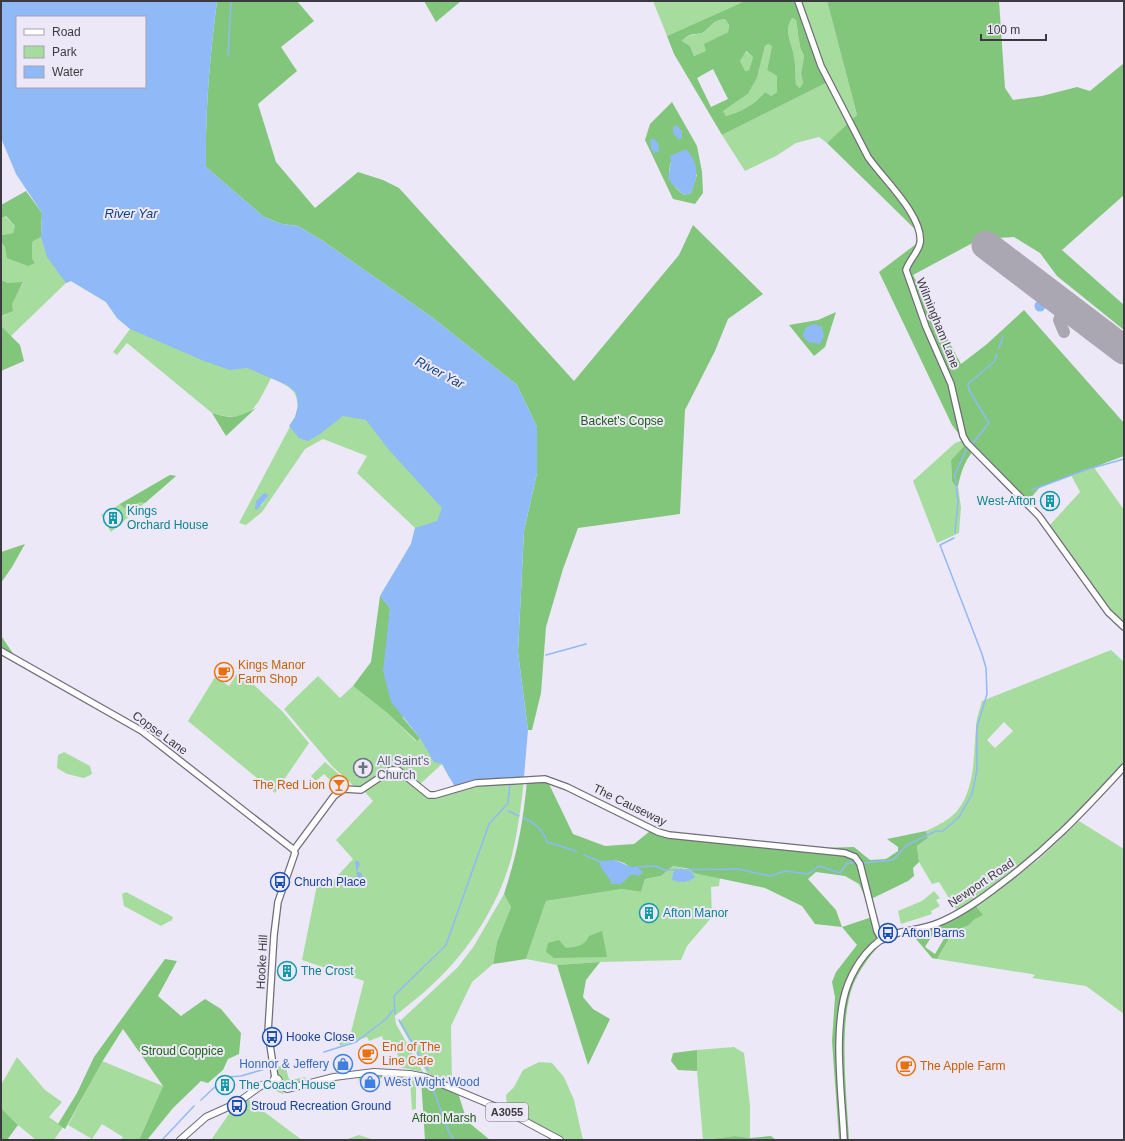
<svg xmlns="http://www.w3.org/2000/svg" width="1125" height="1141" font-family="Arial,sans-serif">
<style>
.green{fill:#a6dd9f;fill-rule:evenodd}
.forest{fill:#82c67b;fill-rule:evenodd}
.water{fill:#90b9f7;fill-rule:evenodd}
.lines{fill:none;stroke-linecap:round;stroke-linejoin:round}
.stream{stroke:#90b9f7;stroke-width:1.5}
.taxiway{stroke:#aaa6b2;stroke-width:12}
.runway{stroke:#aaa6b2;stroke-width:29}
.secondary-casing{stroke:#706c79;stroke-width:8}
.primary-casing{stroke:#706c79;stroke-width:8}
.secondary{stroke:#fff;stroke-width:5.5}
.primary{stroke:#fff;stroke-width:6}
.labels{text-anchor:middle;stroke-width:4;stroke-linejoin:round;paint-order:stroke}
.shield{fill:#ede8f7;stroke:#716e77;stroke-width:1}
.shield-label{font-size:11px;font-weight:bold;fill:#3c3a40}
.street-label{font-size:12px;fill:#3c3a40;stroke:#ede8f7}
.park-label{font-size:12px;fill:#1e6018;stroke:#ede8f7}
.culture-label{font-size:12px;fill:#0d838f;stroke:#ede8f7;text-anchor:start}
.food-label{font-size:12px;fill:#c56008;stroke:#ede8f7;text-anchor:start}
.worship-label{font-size:12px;fill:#5b616d;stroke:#ede8f7;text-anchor:start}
.transit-label{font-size:12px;fill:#164399;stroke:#ede8f7;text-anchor:start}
.shop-label{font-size:12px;fill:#366cbe;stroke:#ede8f7;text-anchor:end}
.water-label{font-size:13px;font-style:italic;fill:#124083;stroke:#ede8f7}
</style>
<rect width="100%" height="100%" fill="#ede8f7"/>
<path class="green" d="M653 1H745L667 36Z
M800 1H827L857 115 852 121 822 64Z
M792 18 796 20 800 47 804 56 801 74 803 83 801 88 796 86C795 76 796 66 794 57 792 42 783 32 792 18Z
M725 19 729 25 728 32 705 44 707 51 694 56 690 46 682 41C692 31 697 37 705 31 715 24 712 21 725 19Z
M768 44 772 46 767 70 777 76V92L771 96 765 92C756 103 739 113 726 116L723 111 748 94 757 78 765 46Z
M745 51 753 57 749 70 744 71 740 61Z
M828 82 849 123 827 143 819 137 796 143 776 156 745 171 722 135Z
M5 216 15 226 13 233 2 235 1 238V218Z
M41 237 247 346 319 415 463 420 450 779 442 764 419 785 394 767 363 788 357 789 332 766 284 709 318 676 340 698 353 686 386 712 416 741 420 738 390 608 380 596 411 544 415 528 357 473 367 456 323 439 305 449 262 512 246 525 239 523 295 417C303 393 291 387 271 378 255 409 251 424 212 413L127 343 117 355 113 352 130 329 117 318 106 302 71 281 66 283 11 336 1 328V316L5 315 23 283H8L1 280V242L5 247 32 259V242ZM269 495 261 506 256 501 261 497Z
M963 440 966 444 951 460 952 481 955 486H958L961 507 959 533 937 543 913 481 955 443Z
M1093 466 1124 510V626L1109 611 1049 526 1080 492 1071 475Z
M170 475 176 476 111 532 101 515Z
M1111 650 1124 662V764L1038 853 957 911 939 882 932 884 919 862 917 846 928 838 926 831C937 826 949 820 957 811 976 787 973 756 976 728 976 719 980 709 982 701ZM1004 722 1013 731 995 748 987 740Z
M239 671 283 712 309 743 275 793 188 721 215 677 229 686Z
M64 752 90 766 92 774 84 778 67 774 57 768 58 755Z
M325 762 342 777 335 785 324 774 316 781 311 776Z
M392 771 398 772 428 796 466 787 524 780C521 805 518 831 512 855 500 902 471 948 436 981 423 994 408 1005 395 1016L396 1024 423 1072 399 1067 396 1042 385 1045 382 1036 369 1041 367 1037 340 1046 338 1039 350 1036 364 981 302 960 317 885H329L353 859 336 840 373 801 364 791Z
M1079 821 1124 849V1014L1086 986 1032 978 1035 975 1031 974 937 959 953 932 969 925 975 919 982 915 975 905 1038 860Z
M673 866C689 869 703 875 720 878L719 886 711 887 712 917 687 946 681 960 600 962 557 965 526 959 546 901 622 889 641 892 645 879 661 876Z
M934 891 940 898 936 900 940 906 931 911 932 914 901 924 898 911 922 901Z
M126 892 173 917 172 920 161 926 124 906 122 894Z
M504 894 511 907 497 942 493 964 472 982 451 1026 452 1084 427 1073 399 1022 458 967 474 946Z
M734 1047 744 1053 750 1106V1138L735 1136 703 1140 697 1071V1050Z
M17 1057 45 1090 62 1102 49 1117 63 1127 54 1140H36L18 1125 1 1108V1085Z
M102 1061 163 1086 139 1140H121L123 1137 102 1124 92 1139 68 1125Z
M539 1062 552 1063 564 1077 574 1100 583 1140H567L507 1107 506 1095 514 1087 523 1070Z
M285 1065 289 1079 291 1080 305 1077 307 1083 287 1088 280 1082 276 1067Z
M383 1074V1078L359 1081 358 1077Z
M392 1075C401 1076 410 1075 416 1082V1109L412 1110 410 1080H393Z
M271 1085H275L284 1093 283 1094 271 1089 258 1091 263 1087Z
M248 1099 251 1102 302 1140H211L233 1108Z
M359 1135 374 1140H345Z"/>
<path class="forest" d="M217 1H297L314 21 281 47 297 71 258 104 276 162 315 208 358 172 383 180 399 188 574 381 679 255 693 225 763 294 728 319 715 351 685 410 680 514 578 528 563 569 546 627 541 693 532 730H528L518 652 524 531 537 473V427L517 385 433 318 323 241 298 226 282 224 264 217 206 167C205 111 210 56 217 1Z
M424 1H461L436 22Z
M745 1H796L828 82 722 135 674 54 667 36ZM792 18 796 20 800 47 804 56 801 74 803 83 800 88 796 85C795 76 796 66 794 57 792 42 783 32 792 18ZM725 19 729 25 728 32 704 44 706 51 694 56 690 46 682 41C692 30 697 37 705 31 714 24 712 21 725 19ZM768 44 772 46 767 70 777 76V92L771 96 765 92C757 103 739 113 726 116L723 111 748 94 757 78 765 46ZM746 51 753 57 749 70 745 71 740 61ZM713 69 728 99 711 107 697 78Z
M827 1H999L1005 88 1013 100 1042 96 1077 87 1090 91 1124 63V195L1062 250 1124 305V330L1057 276 1040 253 1014 237 980 239 913 275 961 364 987 344 1024 310 1124 423V456L1040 487 1028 501 973 451C964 462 961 473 958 486H955L952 481 951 460 966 444 952 425 879 272 924 238 827 143 857 115Z
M672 102 697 146 702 172 703 193 695 204 673 199 645 140 650 124ZM671 162 697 175 691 193 684 195C672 186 666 177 671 162Z
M26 191 42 213 41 237 32 242V259L35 263 28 266 7 258 5 247 1 242 2 235 13 233 15 226 6 216 1 218V205Z
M1 280 8 283 23 282 12 304 13 311 1 316Z
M836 312 825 347 814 356 789 325 818 320Z
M2 327 20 345 24 361 1 371Z
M256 408 226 436 212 413C231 419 238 418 256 408Z
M170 475 176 476 145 503 141 502 124 508 120 504Z
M25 544 12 567 1 583V552Z
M380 596 390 608 387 649 403 718 420 738 417 741 386 712 353 686 371 662Z
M1 636 2 637 14 655 1 648Z
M527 781 548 782 573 834 605 846 634 844 655 827 680 834 819 848 854 847 870 860 886 859 898 851V847L887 839 926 831 928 838 917 846 919 862 913 868 914 876 908 881 867 901 859 884 845 876 816 872 808 879 836 910 842 927 872 917 880 945C869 956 859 971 853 985 838 1024 847 1097 849 1140H839L832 1041 835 997 832 982 836 972 857 945 842 927 815 924 802 906 765 888 694 873 690 869 673 866 661 876 645 879 641 892 622 889 546 901 526 959 493 964 497 942 511 907 504 894C517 854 523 824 527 781ZM614 860C623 862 630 864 634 874L629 875 624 881 612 884 609 877Z
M975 905 983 915 975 919 969 925 953 932 937 959 932 958 911 933ZM938 926 948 932 935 954 925 947Z
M602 931 607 957 554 958 546 952 548 943 559 940 566 948C576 947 585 946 589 936Z
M165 959 177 961 158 996 181 1016 205 999 221 1009 241 1033 239 1054 228 1059 223 1070 208 1083 201 1081 173 1108 147 1140H139L163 1086 123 1029 102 1062 65 1129 58 1124 77 1093 94 1057Z
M600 962 586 980 583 997 593 1009 610 1019 588 1065 557 965Z
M697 1050V1071L678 1070 671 1061 673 1053Z
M421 1079 458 1093 467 1121 490 1140H425Z
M1 1108 18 1125 7 1140H1Z
M735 1136 750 1138 771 1136 776 1140H704Z"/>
<path class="water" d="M1 1H217C210 56 205 111 206 167L264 217 282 224 298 226 323 241 433 318 517 385 537 427V473L524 531 518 652 528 730 524 777 455 787 442 764 434 762 420 738 391 702 383 671 390 608 380 596 411 544 415 528 437 521 442 508 389 450 366 420 343 416 320 434 308 441 299 438 289 426 295 417 298 406 296 393 287 385 247 368 230 370 204 361 130 329 117 318 106 302 71 281 66 283 47 257 41 237 42 213 16 174 1 138ZM17 17H145V87H17Z
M676 125 682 131V138L678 139 673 133V128Z
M650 139H654C659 143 660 146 658 152L654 153 651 148Z
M686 149C699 163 699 176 691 193L684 195 672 184 668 178 671 162 670 156Z
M1034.5 306a5.5 5.5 0 1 1 11 0a5.5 5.5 0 1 1-11 0Z
M815 324 822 327 824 336 820 344 808 342 803 336C804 328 806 326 815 324Z
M264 493 269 495 257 510 255 509 256 501Z
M614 860C622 862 629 868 637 867L643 872 639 876C629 872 628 878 621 884H612C609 875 601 872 599 861Z
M355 861H358L360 864 357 871 362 874 363 881 361 883 358 882Z
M675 870 691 871 695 877C689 883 680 883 672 880L673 873Z"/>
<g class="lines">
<path class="stream" d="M228 56 231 1
M999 348 1003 336
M972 444 989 423 969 390 968 384 995 361 997 354
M1032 490 1085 470 1124 459
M955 533 958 502 955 474 967 448
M546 655 586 644
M508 811 519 816
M524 818C536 824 543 830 547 842L576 851
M584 855 599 861
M862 863 893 860 907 845 936 831H943L959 817 972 794 977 770V727L987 694 986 668 982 654 940 545 954 538
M637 867 655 866 664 870 738 869 770 876 785 871 808 874 819 866 840 873 847 863H856
M395 1014 394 996 446 945 489 824 508 803 510 783
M399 1020 428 1070
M324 1052 356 1042 386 1019 393 1010
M432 1086 448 1130 454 1140
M201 1100 220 1082 228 1077 241 1076 265 1069
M162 1140 194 1106"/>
<path class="taxiway" d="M1064 332 1059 320 1065 305"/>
<path class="runway" d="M986 245 1124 350"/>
<defs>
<path id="secondary" d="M798 1 821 66 868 157C882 178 924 216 920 243 918 253 909 260 906 270L926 327 951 384 963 436 967 443 1039 516 1108 612 1124 627
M1 651 142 731 294 850
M294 850 334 796 344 789 361 790 391 770H398L429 795H435L476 783 545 779 567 787 658 832 669 835 845 853 855 857 860 864 877 931 882 940
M275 1078 268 1032 274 935 278 902 295 853 294 850
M844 1140C842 1095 832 1025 848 984 856 964 872 940 894 934 908 930 924 929 938 923 958 915 977 902 994 889 1046 851 1081 814 1124 767"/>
<path id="primary" d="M273 1081a3 3 0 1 1 6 0a3 3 0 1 1-6 0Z
M278 1084 287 1089 334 1077 374 1072 410 1074 425 1077 506 1111 560 1140
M180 1140 206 1117 237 1103 262 1085 273 1082"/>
</defs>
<use href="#secondary" class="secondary-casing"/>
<use href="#primary" class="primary-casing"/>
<use href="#secondary" class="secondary"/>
<use href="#primary" class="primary"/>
</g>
<defs>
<symbol id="building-ring" viewBox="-11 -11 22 22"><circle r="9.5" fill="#ede8f7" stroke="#0f9aa8" stroke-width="1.5"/><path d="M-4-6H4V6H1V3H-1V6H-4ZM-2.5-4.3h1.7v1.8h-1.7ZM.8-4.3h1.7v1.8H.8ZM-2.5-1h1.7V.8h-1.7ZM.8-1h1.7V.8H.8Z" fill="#0f9aa8"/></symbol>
<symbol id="cafe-ring" viewBox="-11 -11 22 22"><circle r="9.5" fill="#ede8f7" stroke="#e8710a" stroke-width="1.5"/><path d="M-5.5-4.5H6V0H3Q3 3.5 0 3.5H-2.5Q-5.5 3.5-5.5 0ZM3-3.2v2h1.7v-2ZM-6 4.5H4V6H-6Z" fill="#e8710a"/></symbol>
<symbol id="church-ring" viewBox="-11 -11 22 22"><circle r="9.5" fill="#ede8f7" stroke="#6b7280" stroke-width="1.5"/><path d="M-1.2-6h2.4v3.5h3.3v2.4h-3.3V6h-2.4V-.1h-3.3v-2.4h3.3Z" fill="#6b7280"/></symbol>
<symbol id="bar-ring" viewBox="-11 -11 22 22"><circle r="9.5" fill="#ede8f7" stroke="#e8710a" stroke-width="1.5"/><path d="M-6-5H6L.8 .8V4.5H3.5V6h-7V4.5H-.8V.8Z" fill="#e8710a"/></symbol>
<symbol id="bus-ring" viewBox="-11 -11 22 22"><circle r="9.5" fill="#ede8f7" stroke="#1a4fb4" stroke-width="1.5"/><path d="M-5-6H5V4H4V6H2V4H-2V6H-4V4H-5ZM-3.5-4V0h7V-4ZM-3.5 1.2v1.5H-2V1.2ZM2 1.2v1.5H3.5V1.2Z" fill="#1a4fb4"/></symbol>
<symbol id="shop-ring" viewBox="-11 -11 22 22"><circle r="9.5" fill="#ede8f7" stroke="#3f7fe0" stroke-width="1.5"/><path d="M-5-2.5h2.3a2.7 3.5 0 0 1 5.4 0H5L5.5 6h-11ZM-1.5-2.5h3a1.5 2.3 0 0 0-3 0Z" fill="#3f7fe0"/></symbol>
</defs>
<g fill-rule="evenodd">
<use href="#building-ring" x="1039" y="490" width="22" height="22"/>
<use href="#building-ring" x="102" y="507" width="22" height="22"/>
<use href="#cafe-ring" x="213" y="661" width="22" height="22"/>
<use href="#church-ring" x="352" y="757" width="22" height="22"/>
<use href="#bar-ring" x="328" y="774" width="22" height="22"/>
<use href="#bus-ring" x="269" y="871" width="22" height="22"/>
<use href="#building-ring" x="638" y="902" width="22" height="22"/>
<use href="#bus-ring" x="877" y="922" width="22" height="22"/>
<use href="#building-ring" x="276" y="960" width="22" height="22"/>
<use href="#bus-ring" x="261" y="1026" width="22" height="22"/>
<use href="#cafe-ring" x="357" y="1043" width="22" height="22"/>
<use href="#shop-ring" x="332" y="1053" width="22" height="22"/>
<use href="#cafe-ring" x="895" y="1055" width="22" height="22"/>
<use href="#shop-ring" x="359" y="1071" width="22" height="22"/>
<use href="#building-ring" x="214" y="1074" width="22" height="22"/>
<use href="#bus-ring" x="226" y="1095" width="22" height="22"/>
</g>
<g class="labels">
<rect class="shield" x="486" y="1103" width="42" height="18" rx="3"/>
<g class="shield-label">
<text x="507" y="1116">A3055</text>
</g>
<g class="street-label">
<text transform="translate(938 323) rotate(68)" y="4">Wilmingham Lane</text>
<text transform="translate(160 733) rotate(36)" y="4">Copse Lane</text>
<text transform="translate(630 805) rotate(26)" y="4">The Causeway</text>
<text transform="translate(981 883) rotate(-34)" y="4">Newport Road</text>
<text transform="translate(262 962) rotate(-87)" y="4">Hooke Hill</text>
</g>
<g class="park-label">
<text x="622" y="425">Backet's Copse</text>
<text x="182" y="1055">Stroud Coppice</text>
<text x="444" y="1122">Afton Marsh</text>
</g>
<g class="culture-label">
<text x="1036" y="505" text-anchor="end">West-Afton</text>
<text x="127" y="515">Kings<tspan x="127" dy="14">Orchard House</tspan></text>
<text x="663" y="917">Afton Manor</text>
<text x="301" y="975">The Crost</text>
<text x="239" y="1089">The Coach House</text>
</g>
<g class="food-label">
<text x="238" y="669">Kings Manor<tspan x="238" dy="14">Farm Shop</tspan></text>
<text x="325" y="789" text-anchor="end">The Red Lion</text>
<text x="382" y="1051">End of The<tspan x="382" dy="14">Line Cafe</tspan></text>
<text x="920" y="1070">The Apple Farm</text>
</g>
<g class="worship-label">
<text x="377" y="765">All Saint's<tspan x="377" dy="14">Church</tspan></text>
</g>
<g class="transit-label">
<text x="294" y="886">Church Place</text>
<text x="902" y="937">Afton Barns</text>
<text x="286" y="1041">Hooke Close</text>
<text x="251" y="1110">Stroud Recreation Ground</text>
</g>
<g class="shop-label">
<text x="329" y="1068">Honnor &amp; Jeffery</text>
<text x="384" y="1086" text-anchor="start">West Wight Wood</text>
</g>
<g class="water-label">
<text x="131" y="218">River Yar</text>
<text transform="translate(440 372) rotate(28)" y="5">River Yar</text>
</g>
</g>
<rect width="1125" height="1141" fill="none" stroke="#3c3a40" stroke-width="4"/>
<rect x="16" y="16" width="130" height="72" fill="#ede8f7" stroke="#a6a2ae"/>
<rect x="24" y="29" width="20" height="6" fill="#ffffff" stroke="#a6a2ae"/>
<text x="52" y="36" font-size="12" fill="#3c3a40">Road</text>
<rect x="24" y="46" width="20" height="12" fill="#a6dd9f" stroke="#a6a2ae"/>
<text x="52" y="56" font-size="12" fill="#3c3a40">Park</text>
<rect x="24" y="66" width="20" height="12" fill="#90b9f7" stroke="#a6a2ae"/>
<text x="52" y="76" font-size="12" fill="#3c3a40">Water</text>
<path d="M981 34v6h65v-6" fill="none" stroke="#3c3a40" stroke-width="2"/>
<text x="987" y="34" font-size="12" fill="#3c3a40" stroke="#ede8f7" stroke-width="3" paint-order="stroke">100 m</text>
</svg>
